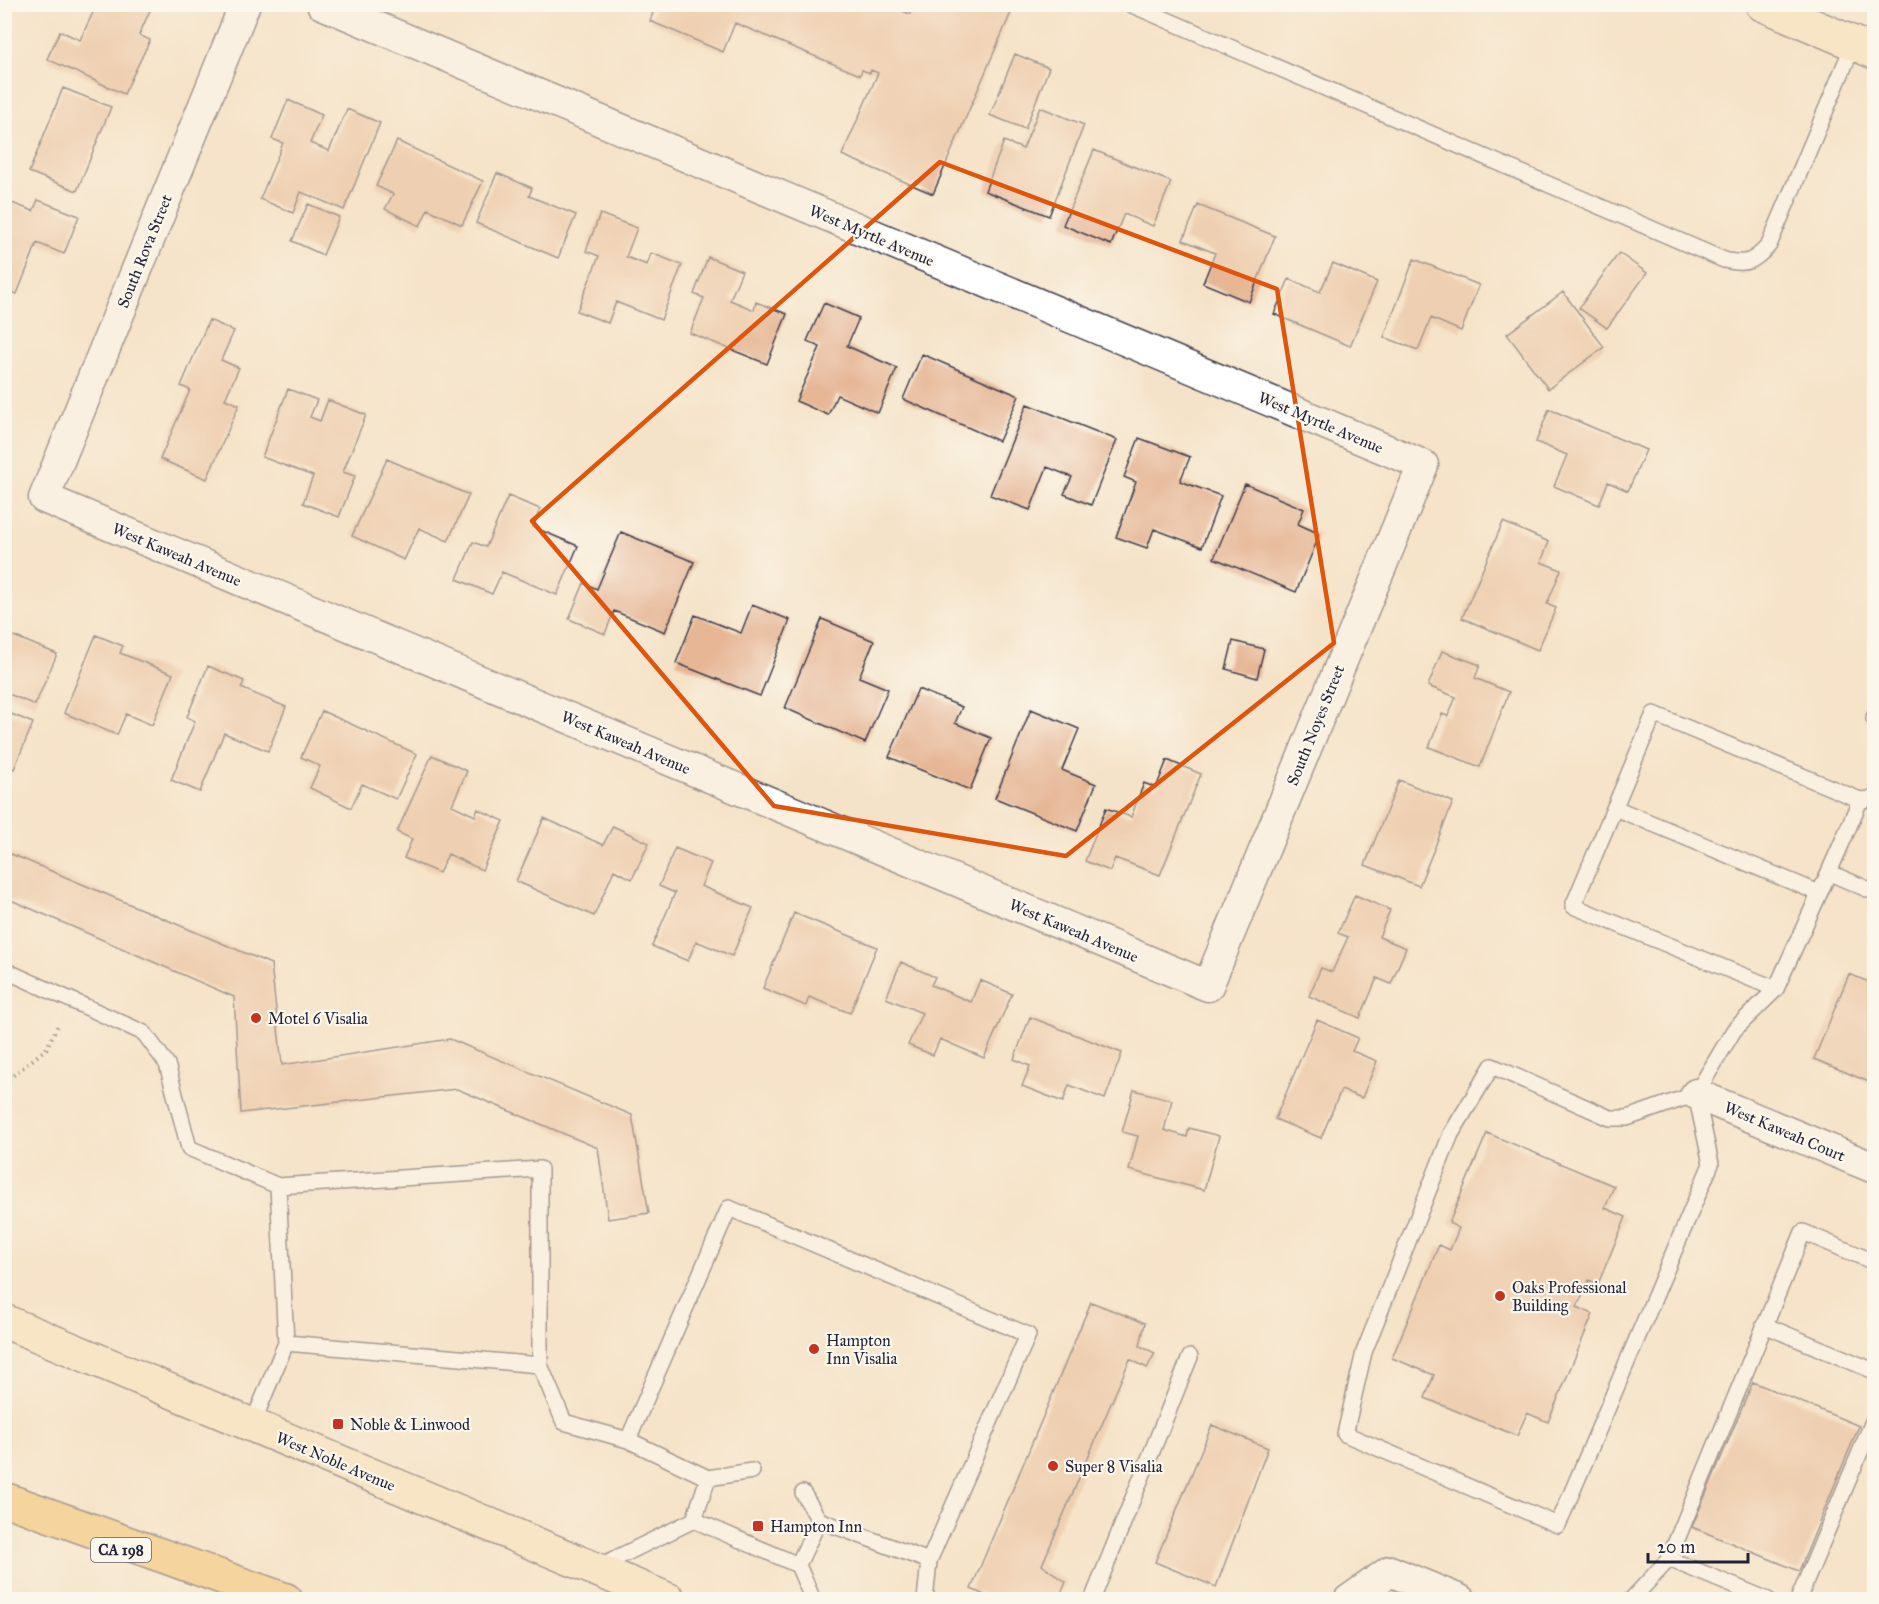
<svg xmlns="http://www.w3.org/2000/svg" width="1879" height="1604" font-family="'IM FELL Great Primer',serif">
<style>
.building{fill:#e6b695}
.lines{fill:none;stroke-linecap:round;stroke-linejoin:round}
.lane-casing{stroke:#423f50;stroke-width:18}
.street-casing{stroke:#423f50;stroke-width:33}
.secondary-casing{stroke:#423f50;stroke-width:36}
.highway-casing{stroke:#423f50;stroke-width:36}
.path{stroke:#423f50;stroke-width:4;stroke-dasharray:1.5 4.5;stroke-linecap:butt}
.lane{stroke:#fff;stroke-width:15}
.street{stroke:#fff;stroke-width:30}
.secondary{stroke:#fbe7c3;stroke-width:33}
.highway{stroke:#f4c26a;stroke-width:33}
.marked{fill:none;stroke:#de560e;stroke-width:4.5;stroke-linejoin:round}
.poi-dot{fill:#c8321e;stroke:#fbf7ec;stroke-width:2}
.labels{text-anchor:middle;stroke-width:4.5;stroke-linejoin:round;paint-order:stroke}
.shield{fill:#fbf7ec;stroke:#636270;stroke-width:1.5}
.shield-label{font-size:15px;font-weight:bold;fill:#22223b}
.street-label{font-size:16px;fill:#22223b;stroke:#fbf7ec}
.poi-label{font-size:16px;fill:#22223b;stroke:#fbf7ec;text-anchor:start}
</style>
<rect width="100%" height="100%" fill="#fbf7ec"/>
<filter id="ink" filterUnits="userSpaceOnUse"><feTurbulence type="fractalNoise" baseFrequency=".0167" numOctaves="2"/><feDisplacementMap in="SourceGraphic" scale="12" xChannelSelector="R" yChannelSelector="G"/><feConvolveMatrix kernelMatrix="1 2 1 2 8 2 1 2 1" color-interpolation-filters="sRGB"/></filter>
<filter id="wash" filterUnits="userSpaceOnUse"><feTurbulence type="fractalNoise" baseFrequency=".008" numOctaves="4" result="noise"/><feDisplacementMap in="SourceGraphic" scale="24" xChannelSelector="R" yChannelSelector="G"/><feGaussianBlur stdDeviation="1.35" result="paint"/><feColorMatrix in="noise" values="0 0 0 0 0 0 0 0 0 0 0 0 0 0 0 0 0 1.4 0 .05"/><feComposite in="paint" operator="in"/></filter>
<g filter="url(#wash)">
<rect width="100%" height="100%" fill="#f5e3c9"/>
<g id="blocks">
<path class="building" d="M97 4 152 6 139 35 150 40 124 94 47 59 60 31 80 40Z
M656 4H894L893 7 910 14 914 4H1004L1013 8 933 194 842 155 878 73 871 70 870 73 862 70 860 75 735 23 723 52 650 21Z
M1015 54 1049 68 1025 129 990 115Z
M63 88 111 107 77 191 29 172Z
M288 100 322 115 310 143 329 151 347 109 380 123 344 210 301 192 293 213 260 199 283 143 272 139Z
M1040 107 1084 125 1049 216 985 191 1004 141 1023 149Z
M397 141 483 181 462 225 428 209 420 226 385 209 393 194 376 186Z
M1094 150 1171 182 1153 226 1124 214 1111 245 1063 225Z
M497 173 532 188 529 196 576 215 558 258 476 223Z
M4 200 33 211 38 200 79 216 64 254 37 243 17 294 4 289Z
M308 204 339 217 323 255 292 241Z
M1198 205 1275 236 1249 302 1203 283 1215 253 1183 240Z
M600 214 637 228 626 257 647 265 651 253 682 265 661 320 616 302 608 323 577 311 599 256 586 251Z
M1619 253 1647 273 1607 328 1579 308Z
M708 257 742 271 730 300 754 310 756 302 787 314 767 364 690 333 704 298 694 294Z
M1414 259 1479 285 1461 331 1431 318 1418 350 1384 337Z
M1333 263 1377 282 1350 346 1274 314 1289 279 1320 292Z
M1563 292 1604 347 1548 389 1507 334Z
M824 303 859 318 847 346 897 368 878 413 837 395 828 415 796 401 820 347 807 341Z
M209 320 234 331 221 360 239 368 225 399 239 405 207 479 160 459 190 390 181 386Z
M922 354 1019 396 999 441 903 399Z
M288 389 317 400 310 417 320 421 328 400 366 415 343 472 355 476 339 517 303 503 313 476 262 457Z
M1027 404 1117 440 1091 505 1064 494 1072 477 1047 467 1030 510 990 495Z
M1549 409 1646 450 1628 491 1608 482 1599 505 1554 486 1567 455 1536 442Z
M1139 438 1190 457 1180 481 1221 496 1202 547 1154 529 1147 548 1116 537 1136 482 1124 477Z
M387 459 469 495 448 541 419 528 404 560 352 536Z
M1245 484 1304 509 1298 524 1320 534 1296 592 1214 558Z
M508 496 540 509 533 527 578 546 557 595 502 572 492 594 457 579 473 542 486 547Z
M1503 522 1549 542 1541 562 1561 570 1547 604 1556 608 1538 650 1462 618Z
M621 532 694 562 665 632 614 611 605 634 569 619 584 583 597 589Z
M752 605 790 620 760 696 676 663 695 615 741 633Z
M822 619 874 641 859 677 888 689 865 743 785 708Z
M4 632 57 654 35 705 4 692Z
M96 635 123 646 120 653 173 674 152 725 126 714 117 735 64 713Z
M1233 641 1264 649 1257 678 1226 669Z
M1442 651 1480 665 1475 678 1509 692 1480 767 1429 747 1442 714 1448 716 1456 697 1428 686Z
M208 666 244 681 241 688 286 707 268 751 224 733 200 792 171 780 195 721 187 717Z
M918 689 962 707 955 723 991 738 970 790 889 757Z
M1031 709 1079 729 1062 770 1096 784 1077 831 995 798Z
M4 711 33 723 14 769 4 765Z
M322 711 417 754 396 799 362 784 351 808 310 788 320 766 301 757Z
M432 755 467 771 452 805 475 816 478 809 504 821 482 870 448 854 439 873 404 858 412 839 397 832Z
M1167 760 1201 774 1160 875 1115 858 1110 871 1085 861 1106 808 1131 817 1144 783 1156 788Z
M1399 780 1453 802 1419 886 1365 865Z
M544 818 603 845 613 826 649 843 632 879 614 870 594 916 516 881Z
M675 848 711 863 701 886 753 908 732 956 696 941 688 961 652 946 675 893 659 886Z
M4 851 271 964 282 1065 450 1039 632 1115 649 1213 608 1219 598 1148 457 1089 241 1113 234 997 4 897Z
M1355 895 1390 910 1379 937 1406 948 1391 984 1377 978 1360 1018 1309 996 1321 968 1332 972 1348 937 1338 933Z
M794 913 877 947 850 1013 809 997 806 1006 763 988Z
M901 962 935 977 931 985 971 1002 980 980 1012 994 984 1058 940 1039 933 1055 908 1045 922 1013 886 998Z
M1849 974 1874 984V1068L1869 1082 1814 1059Z
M1030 1017 1122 1053 1105 1099 1069 1085 1063 1102 1022 1086 1030 1066 1014 1059Z
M1317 1020 1358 1038 1352 1051 1377 1061 1362 1098 1341 1090 1321 1138 1275 1119Z
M1134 1090 1172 1100 1164 1130 1187 1137 1189 1128 1219 1136 1204 1190 1129 1170 1138 1136 1122 1132Z
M1487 1133 1614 1186 1605 1208 1626 1217 1598 1284 1589 1280 1577 1307 1593 1314 1548 1422 1527 1413 1517 1436 1425 1398 1434 1375 1392 1358 1439 1245 1450 1250 1459 1228 1449 1223Z
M1091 1302 1145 1323 1140 1346 1155 1353 1147 1368 1130 1359 1042 1565 1066 1582 1058 1600H996L971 1589Z
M1753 1382 1859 1426 1799 1571 1692 1527Z
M1212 1425 1268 1448 1216 1587 1155 1562Z"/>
</g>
</g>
<g filter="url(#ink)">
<use href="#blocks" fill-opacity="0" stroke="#423f50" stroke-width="1.5"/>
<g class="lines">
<defs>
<path id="lane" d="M1130 4 1724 260C1746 265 1753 263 1769 245L1854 43
M1874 717V719
M1860 800 1654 714 1573 906 1776 989C1804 926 1834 864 1860 800L1871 799 1874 800
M1615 808 1819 893
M1830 873 1874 892
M4 970 144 1033 167 1064 189 1148 278 1186 286 1343 252 1425
M1696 1094 1711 1164 1558 1525 1345 1434 1364 1352 1451 1134 1492 1066 1610 1118H1627L1696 1094 1734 1030 1776 989
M278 1186 540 1169V1365L286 1343
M1764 1325 1874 1371
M540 1365 564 1422 628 1440
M708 1478 752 1471
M803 1493 819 1520
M694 1520 798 1565 813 1600
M1669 1559 1803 1232 1874 1262
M798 1565 819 1520 929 1561 925 1600
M598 1567 694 1520 708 1478 628 1440 729 1208 1028 1335 929 1561
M1092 1600 1190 1357
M1631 1600 1669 1559 1768 1600
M1798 1600 1874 1419"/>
<path id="street" d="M245 4 44 498 1208 986 1423 465 322 4
M1696 1094 1874 1168
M1349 1600 1390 1571 1460 1600"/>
<path id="secondary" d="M1762 4 1874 52
M4 1321 669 1600"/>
<path id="highway" d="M4 1499 286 1600"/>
</defs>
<use href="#lane" class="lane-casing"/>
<use href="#street" class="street-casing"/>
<use href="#secondary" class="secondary-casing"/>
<use href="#highway" class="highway-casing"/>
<path class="path" d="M4 1083 46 1049 59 1023"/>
<use href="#lane" class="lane"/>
<use href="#street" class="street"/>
<use href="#secondary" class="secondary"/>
<use href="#highway" class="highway"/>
</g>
</g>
<path d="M0 0H1879V1604H0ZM940 162 1277 289 1334 643 1066 856 774 806 532 521Z" fill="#f5e3c9" fill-opacity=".55" fill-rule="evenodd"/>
<path class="marked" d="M940 162 1277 289 1334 643 1066 856 774 806 532 521Z"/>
<g class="poi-dot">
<circle cx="256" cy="1018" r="6"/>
<circle cx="1500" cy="1296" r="6"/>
<circle cx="814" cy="1349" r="6"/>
<rect x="332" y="1418" width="12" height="12" rx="3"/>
<circle cx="1053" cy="1466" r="6"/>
<rect x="752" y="1520" width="12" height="12" rx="3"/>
</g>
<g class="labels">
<rect class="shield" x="91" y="1538" width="60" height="24" rx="4.5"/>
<g class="shield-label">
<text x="121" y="1555">CA 198</text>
</g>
<g class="street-label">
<text transform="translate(872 235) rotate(23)" y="6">West Myrtle Avenue</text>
<text transform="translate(144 251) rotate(-68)" y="6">South Rova Street</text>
<text transform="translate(1321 422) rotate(23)" y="6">West Myrtle Avenue</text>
<text transform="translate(177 554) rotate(23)" y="6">West Kaweah Avenue</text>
<text transform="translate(1315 725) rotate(-68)" y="6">South Noyes Street</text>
<text transform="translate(626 742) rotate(23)" y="6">West Kaweah Avenue</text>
<text transform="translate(1074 930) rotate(23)" y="6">West Kaweah Avenue</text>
<text transform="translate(1785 1131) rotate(23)" y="6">West Kaweah Court</text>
<text transform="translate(336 1461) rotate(23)" y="6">West Noble Avenue</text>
</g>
<g class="poi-label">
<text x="268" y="1024">Motel 6 Visalia</text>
<text x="1512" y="1293">Oaks Professional<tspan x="1512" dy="18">Building</tspan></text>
<text x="826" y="1346">Hampton<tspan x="826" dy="18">Inn Visalia</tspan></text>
<text x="350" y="1430">Noble &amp; Linwood</text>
<text x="1065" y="1472">Super 8 Visalia</text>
<text x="770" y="1532">Hampton Inn</text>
</g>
</g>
<rect width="1879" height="1604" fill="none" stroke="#fbf7ec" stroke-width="24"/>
<path d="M1648 1553v9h100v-9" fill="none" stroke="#22223b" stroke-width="3"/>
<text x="1657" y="1553" font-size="18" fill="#22223b" stroke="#fbf7ec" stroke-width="4.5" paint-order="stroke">20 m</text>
</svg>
